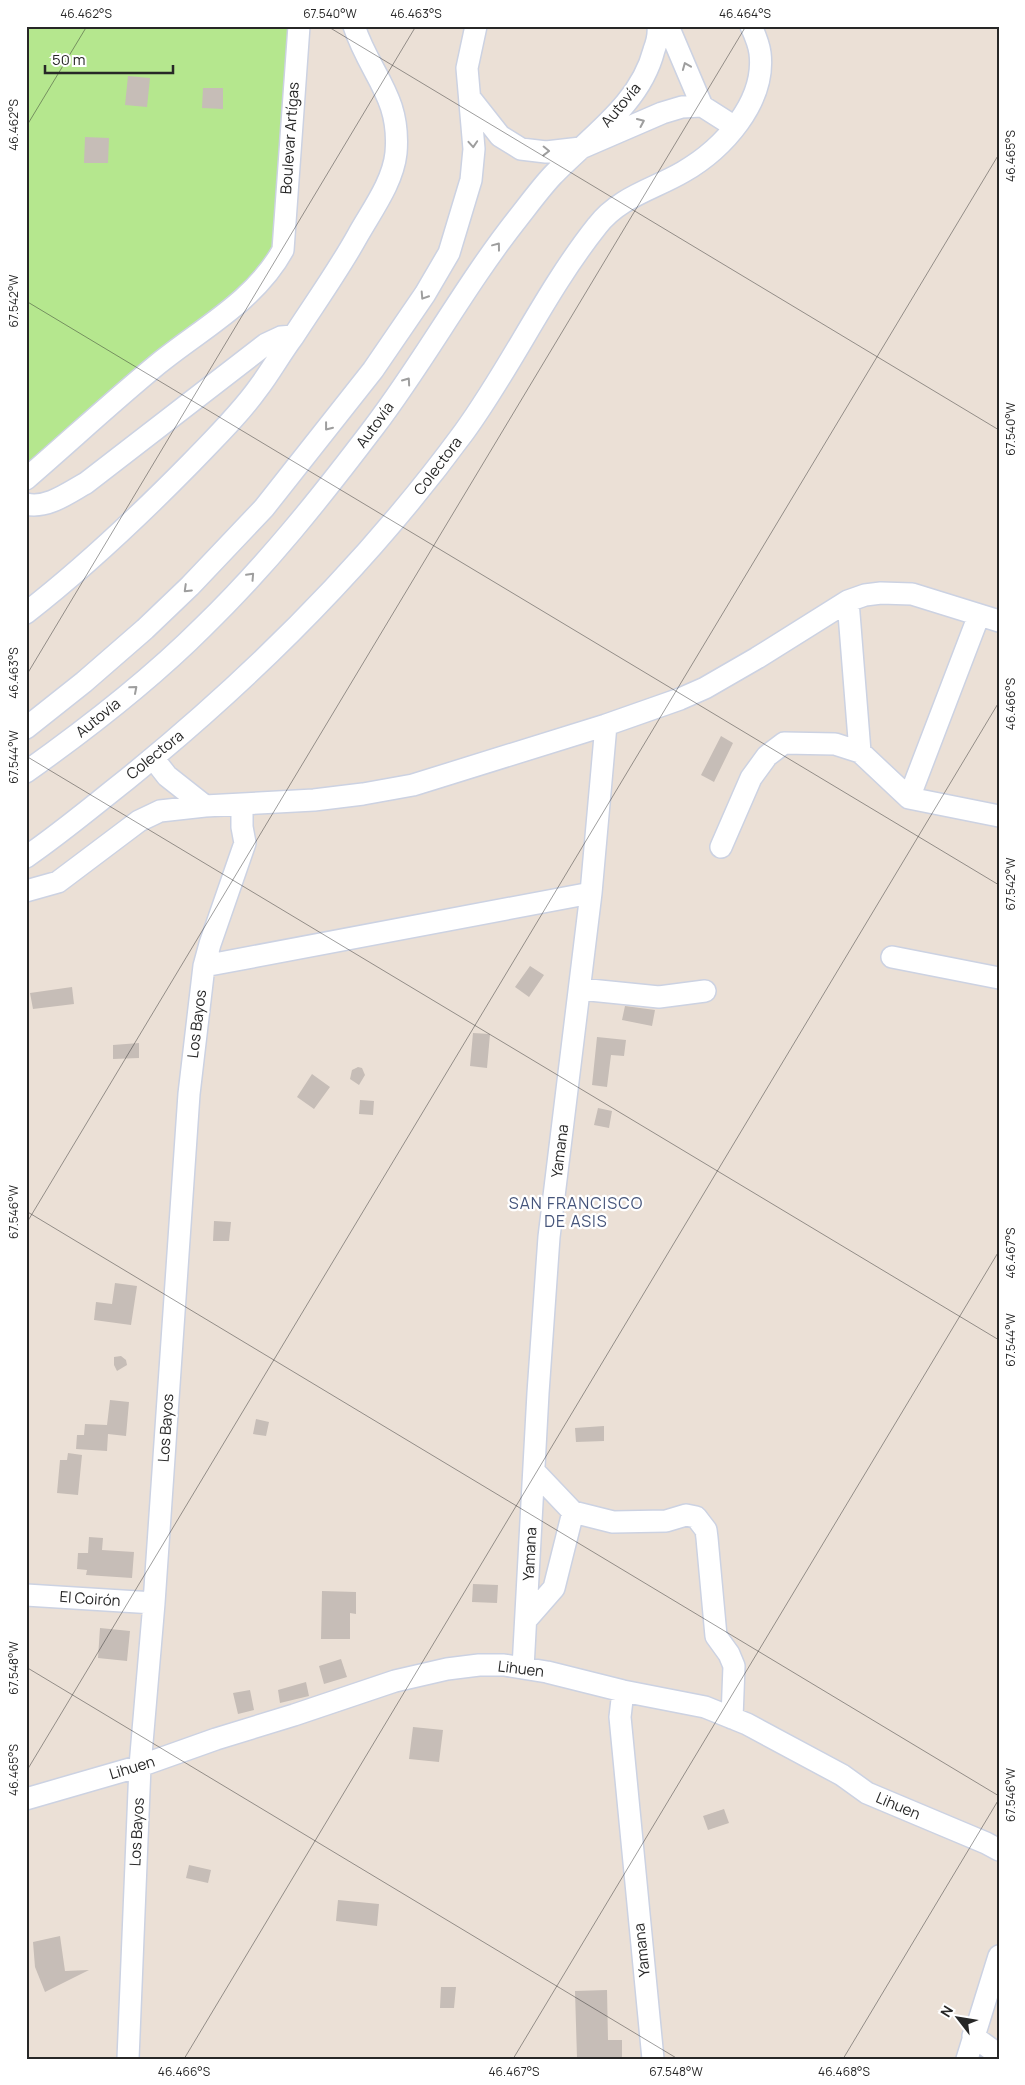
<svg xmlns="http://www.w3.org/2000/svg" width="1025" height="2085" font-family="Manrope,sans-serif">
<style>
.green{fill:#b5e78e}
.building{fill:#c6bdb7}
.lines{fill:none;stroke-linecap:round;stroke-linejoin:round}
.minor-casing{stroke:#ccd2e2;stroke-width:24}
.minor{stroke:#fff;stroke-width:21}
.oneway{stroke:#9e9e9e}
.ticks{fill:none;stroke:#272727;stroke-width:1;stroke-opacity:0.45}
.labels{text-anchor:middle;stroke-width:4.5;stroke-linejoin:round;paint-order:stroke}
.street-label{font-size:15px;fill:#272727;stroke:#fff}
.neighbourhood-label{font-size:16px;letter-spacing:1px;fill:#45547a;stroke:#fff}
.neatline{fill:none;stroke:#272727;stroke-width:2}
.ticks-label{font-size:12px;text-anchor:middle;fill:#272727}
</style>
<rect width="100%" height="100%" fill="#ebe0d6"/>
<path class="green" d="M26 26H299L283 250 26 479Z"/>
<path class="building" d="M128 76 150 78 147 107 125 105Z
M203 88H223V109L202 108Z
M85 137 109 138 108 163H84Z
M721 736 733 743 714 782 701 775Z
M530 966 544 975 529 997 515 987Z
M72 987 74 1004 33 1009 30 993Z
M625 1006 655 1010 652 1026 622 1020Z
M473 1033 490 1034 487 1068 470 1066Z
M597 1037 626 1040 624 1056 611 1055 607 1087 592 1085Z
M139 1043V1058L113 1059V1045Z
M358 1067 362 1068 365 1075 359 1085 350 1079 352 1070Z
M312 1074 330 1087 314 1109 297 1097Z
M360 1100 374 1101 373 1115 359 1114Z
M598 1108 612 1111 609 1128 594 1125Z
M214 1221 231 1222 229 1241H213Z
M115 1283 137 1286 131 1325 94 1320 96 1302 112 1304Z
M121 1356 126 1360 127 1365 117 1371 114 1365V1357Z
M110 1400 129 1402 126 1436 108 1434 107 1451 76 1449 77 1435H84L85 1424 107 1425Z
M256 1419 269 1422 266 1436 253 1434Z
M604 1426V1441L576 1442 575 1428Z
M68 1453 82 1455 78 1495 57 1493 60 1460H67Z
M89 1537 103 1538 102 1550 134 1552 132 1578 86 1575 87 1570 77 1569 78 1553H88Z
M473 1584 498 1585 497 1603 472 1602Z
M322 1591 356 1592V1614L350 1613V1639H321Z
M100 1628 130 1631 127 1661 98 1658Z
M341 1659 347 1677 324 1684 319 1666Z
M306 1682 309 1696 280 1703 278 1690Z
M250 1690 254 1710 238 1714 233 1693Z
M413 1727 443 1730 439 1762 409 1759Z
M724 1809 729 1823 708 1830 703 1816Z
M189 1865 211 1870 208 1883 186 1878Z
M338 1900 379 1904 377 1926 336 1921Z
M60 1936 65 1971 89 1970 45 1992 35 1967 33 1942Z
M441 1987H456L454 2008H440Z
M607 1990 608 2040H622V2057L577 2058 575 1991Z"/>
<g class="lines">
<defs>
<path id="minor" d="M668 26 702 106
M470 98 500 136 521 149 546 152 581 148 662 113 682 107 702 106 735 127
M26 479C70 441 113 401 158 364 201 329 255 301 283 250L299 26
M26 504C47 509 68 493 86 483L266 344 281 337 293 336
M848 601 860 752
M26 613C85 567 139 516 191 463 214 439 239 415 259 387 271 371 281 353 293 337 315 303 338 271 358 235 372 210 393 182 396 153 401 96 370 75 354 26
M26 728 84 682 145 629 190 586 264 508 373 370 425 294 449 253 471 180 474 149 467 68 476 26
M153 758 167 776 205 806
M26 772C88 728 149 681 203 627 266 566 321 497 374 427 425 360 465 285 518 218 529 204 540 189 552 176 589 137 640 105 654 50 657 42 659 35 658 26
M909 798 979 615
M721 847 751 778 767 756 784 743 835 744 860 752 909 798 999 816
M26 857C61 833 93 806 126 780 252 678 368 563 464 432 512 366 546 290 597 226 619 197 654 189 683 172 723 149 766 102 760 53 759 44 755 35 751 26
M26 891 58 882 139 821 160 811 205 806 314 800 363 794 413 785 606 725 680 699 705 688 757 658 848 601 865 595 881 593 912 594 999 621
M892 957 999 978
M204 966 591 893
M580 989 659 997 705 991
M534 1471 573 1512 613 1522 666 1521 686 1515 696 1517 706 1530 707 1538 716 1636 729 1654 734 1666 732 1718
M26 1595 154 1603
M526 1620 554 1588 573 1512
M523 1668 538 1393 549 1237 591 893 606 725
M623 1691 620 1717 653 2059
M26 1799 140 1766 216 1739 294 1715 395 1681 447 1669 479 1665H504L547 1672 623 1691 705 1707 747 1724 842 1775 867 1793 986 1843 999 1850
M973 2036 999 2055
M128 2059 140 1766 154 1603 189 1094 204 966 210 944 245 843 242 827V804
M967 2059 999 1956"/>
</defs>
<use href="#minor" class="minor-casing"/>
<use href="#minor" class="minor"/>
</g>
<defs><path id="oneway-chevron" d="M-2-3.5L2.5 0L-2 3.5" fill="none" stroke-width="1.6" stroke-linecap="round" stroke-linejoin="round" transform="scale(1.25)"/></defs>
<g class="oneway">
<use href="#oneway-chevron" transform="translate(686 66) rotate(-112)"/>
<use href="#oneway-chevron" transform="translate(641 122) rotate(-24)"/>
<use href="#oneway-chevron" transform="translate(473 144) rotate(86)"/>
<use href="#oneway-chevron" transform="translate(546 151) rotate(1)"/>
<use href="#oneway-chevron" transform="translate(497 246) rotate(-53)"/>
<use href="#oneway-chevron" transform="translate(424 296) rotate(123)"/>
<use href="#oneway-chevron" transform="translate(407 381) rotate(-55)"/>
<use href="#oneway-chevron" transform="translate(328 427) rotate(128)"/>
<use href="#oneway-chevron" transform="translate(251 576) rotate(-47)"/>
<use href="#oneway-chevron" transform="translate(187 589) rotate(136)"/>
<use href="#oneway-chevron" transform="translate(134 689) rotate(-41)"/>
</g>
<path class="ticks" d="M327 26 999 430M26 127 87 26M26 301 999 885M26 676 416 26M26 756 999 1340M26 1211 999 1796M26 1224 746 26M26 1667 678 2059M26 1772 999 154M184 2059 999 702M513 2059 999 1251M843 2059 999 1799"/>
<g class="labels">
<g class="street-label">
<text transform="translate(621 105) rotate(-50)" y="5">Autovía</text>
<text transform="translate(290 138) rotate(-86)" y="5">Boulevar Artígas</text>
<text transform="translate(375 425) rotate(-54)" y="5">Autovía</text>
<text transform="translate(438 466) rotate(-53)" y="5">Colectora</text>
<text transform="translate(98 718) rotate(-39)" y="5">Autovía</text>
<text transform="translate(155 755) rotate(-39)" y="5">Colectora</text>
<text transform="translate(197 1024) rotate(-83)" y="5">Los Bayos</text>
<text transform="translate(560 1151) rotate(-83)" y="5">Yamana</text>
<text transform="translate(166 1428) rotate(-86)" y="5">Los Bayos</text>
<text transform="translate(530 1554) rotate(-87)" y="5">Yamana</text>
<text transform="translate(90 1599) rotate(4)" y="5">El Coirón</text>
<text transform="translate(521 1669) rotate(7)" y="5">Lihuen</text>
<text transform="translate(132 1768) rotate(-17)" y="5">Lihuen</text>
<text transform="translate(898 1806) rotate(23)" y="5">Lihuen</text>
<text transform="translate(137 1832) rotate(-87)" y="5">Los Bayos</text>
<text transform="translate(642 1950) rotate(-96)" y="5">Yamana</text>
</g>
<g class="neighbourhood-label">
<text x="576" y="1209">SAN FRANCISCO<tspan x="576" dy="18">DE ASIS</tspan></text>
</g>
</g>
<rect width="1025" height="2085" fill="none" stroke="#ffffff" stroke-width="55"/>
<g transform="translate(958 2018) rotate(301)" stroke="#ffffff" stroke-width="4" paint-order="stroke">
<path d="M0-4L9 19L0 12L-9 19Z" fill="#272727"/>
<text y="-8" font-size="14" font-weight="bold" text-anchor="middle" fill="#272727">N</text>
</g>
<path d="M45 65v8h128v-8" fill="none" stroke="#272727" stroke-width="2.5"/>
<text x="52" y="65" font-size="15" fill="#272727" stroke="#ffffff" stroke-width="4" paint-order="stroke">50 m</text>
<rect x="28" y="28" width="970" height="2030" class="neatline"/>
<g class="ticks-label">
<text x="86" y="18">46.462°S</text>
<text x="330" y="18">67.540°W</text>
<text x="416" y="18">46.463°S</text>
<text x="745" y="18">46.464°S</text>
<text transform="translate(14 125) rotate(-90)" y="4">46.462°S</text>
<text transform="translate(1011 156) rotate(-90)" y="4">46.465°S</text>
<text transform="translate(14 301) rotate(-90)" y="4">67.542°W</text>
<text transform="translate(1011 429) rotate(-90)" y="4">67.540°W</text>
<text transform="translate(14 673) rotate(-90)" y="4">46.463°S</text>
<text transform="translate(1011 704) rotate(-90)" y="4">46.466°S</text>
<text transform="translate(14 757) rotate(-90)" y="4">67.544°W</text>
<text transform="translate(1011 884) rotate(-90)" y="4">67.542°W</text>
<text transform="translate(14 1212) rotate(-90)" y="4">67.546°W</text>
<text transform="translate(1011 1253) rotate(-90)" y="4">46.467°S</text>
<text transform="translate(1011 1340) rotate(-90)" y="4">67.544°W</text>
<text transform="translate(14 1668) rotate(-90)" y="4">67.548°W</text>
<text transform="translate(14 1770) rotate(-90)" y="4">46.465°S</text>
<text transform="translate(1011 1795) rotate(-90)" y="4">67.546°W</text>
<text x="184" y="2076">46.466°S</text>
<text x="514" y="2076">46.467°S</text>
<text x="676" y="2076">67.548°W</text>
<text x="844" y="2076">46.468°S</text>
</g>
</svg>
